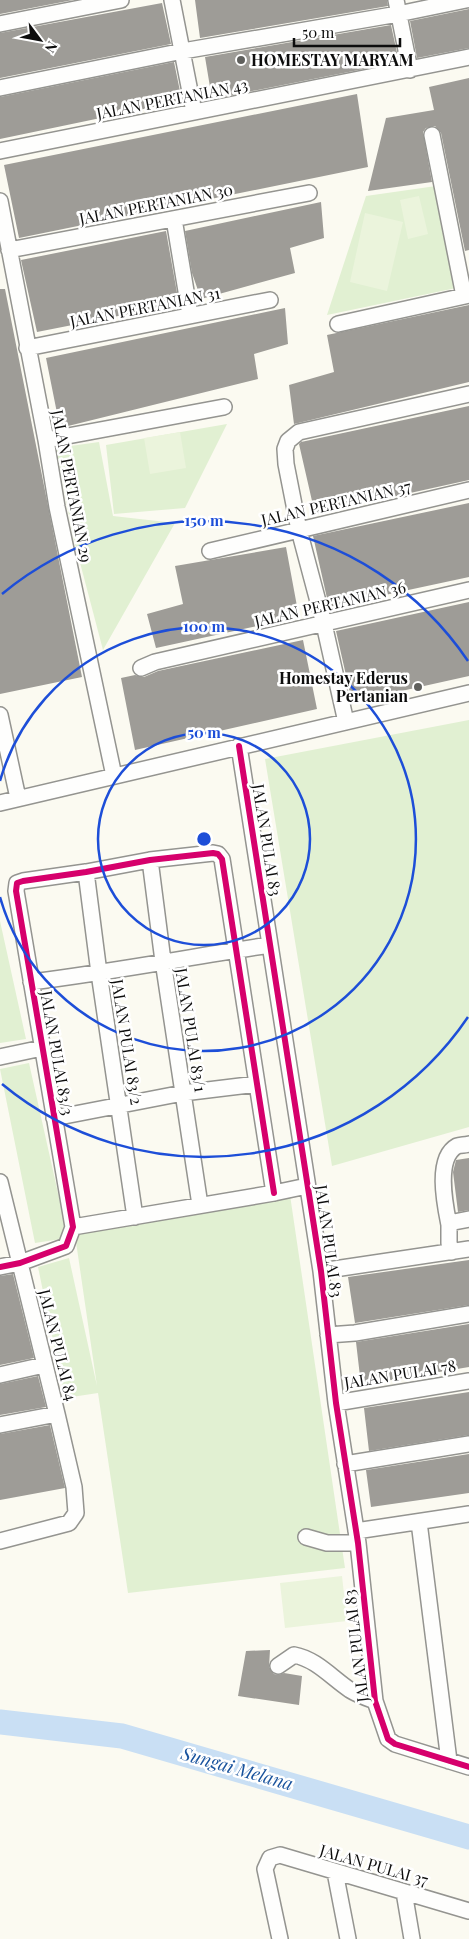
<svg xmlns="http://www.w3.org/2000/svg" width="469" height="1939" font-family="'Playfair Display',serif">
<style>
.green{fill:#e1f0d2}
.pitch{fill:#ebf4dc}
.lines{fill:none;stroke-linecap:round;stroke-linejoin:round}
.river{stroke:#c9dff4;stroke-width:25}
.building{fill:#9e9c97}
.minor-casing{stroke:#949490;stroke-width:18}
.minor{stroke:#fefefd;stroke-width:15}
.cycleway-casing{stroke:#fff;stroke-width:9}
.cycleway{stroke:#d6006c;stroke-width:6}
.ring{fill:none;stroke:#1d4ed8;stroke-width:2.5}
.poi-dot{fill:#60605d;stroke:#fff;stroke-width:2}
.labels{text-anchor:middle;stroke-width:5;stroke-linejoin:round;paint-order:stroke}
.poi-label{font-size:16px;font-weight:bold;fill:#0d0d0d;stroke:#fff;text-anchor:start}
.street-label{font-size:16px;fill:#0d0d0d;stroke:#fff}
.water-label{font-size:18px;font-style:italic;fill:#19539d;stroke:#fff}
.centre{fill:#1d4ed8;stroke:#fff;stroke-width:2.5}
.ring-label{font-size:15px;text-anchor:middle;font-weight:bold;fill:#1d4ed8;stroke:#fff;stroke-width:5;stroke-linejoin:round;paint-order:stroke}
</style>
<rect width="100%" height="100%" fill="#fbfaf1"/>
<path class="green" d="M436 186 456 288 327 315 366 196Z
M227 424 185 508 114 514 106 445Z
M99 442 113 516 175 523 103 650 73 536 56 448Z
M469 720V1127L332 1166 265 759Z
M0 921 26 1039 0 1043Z
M29 1063 68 1238 35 1243 0 1069Z
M290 1195 345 1568 128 1593 98 1393 65 1398 38 1267 69 1258 97 1386 74 1228Z"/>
<path class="pitch" d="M419 196 428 234 408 239 400 200Z
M365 213 403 222 387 291 350 282Z
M180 432 186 468 150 474 144 438Z
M342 1576 347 1621 285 1628 280 1583Z"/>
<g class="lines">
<path class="river" d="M0 1722 122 1736 469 1837"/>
</g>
<path class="building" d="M0 0H73L0 14Z
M195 0H387L388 6 200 38Z
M162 3 171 44 0 78V33Z
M469 9V48L417 58 410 21Z
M391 25 399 62 212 99 205 57Z
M174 62 182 101 0 139V97Z
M469 78V250L465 251 441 133 435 126 426 128 423 132 432 182 368 191 386 118 434 110 429 87Z
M357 94 368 167 19 238 4 165Z
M321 202 324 238 290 248 295 273 201 299 192 273 185 231Z
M166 231 179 304 37 332 21 260Z
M0 289H5L82 677 0 694Z
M469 305V382L294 424 289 385 334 372 327 335Z
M285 308 288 344 254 354 258 379 60 428 46 358Z
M469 406V480L315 514 299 444 301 442Z
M469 503V577L329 607 313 536Z
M286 547 299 617 156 648 147 614 183 604 175 566Z
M469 602V676L352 702 336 631Z
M303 640 317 709 135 750 121 678 135 675 144 677 158 671Z
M469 1158V1210L458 1212 453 1172 456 1160Z
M469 1260V1305L355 1323 348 1277Z
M13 1274 34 1358 0 1365V1276Z
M469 1324V1367L361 1385 356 1342Z
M38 1376 46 1407 0 1415V1384Z
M469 1392V1435L369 1451 364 1408Z
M50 1425 65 1488 0 1500V1434Z
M469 1454V1493L371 1507 366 1470Z
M270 1650 269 1667 274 1674 279 1675 284 1673 302 1676 299 1705 238 1696 246 1651Z"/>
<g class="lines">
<defs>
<path id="minor" d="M172 0 194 112
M396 0 410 70
M0 24 121 0
M0 88 183 51 398 14 466 0
M432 135 464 296
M0 151 469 57
M0 201 46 440 57 507 114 776
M174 219 190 315
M9 250 309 193
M338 324 469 295
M27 348 270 300
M46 440 224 407
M210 551 469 490
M141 668 155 662 469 590
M0 715 18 798
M346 722 324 624 299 530 286 464 285 449 288 441 299 432 469 394
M239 746 321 1271 336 1403 358 1543 375 1701 388 1739 395 1744 469 1767
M0 803 469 693
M150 860 163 961 200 1205
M86 872 99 973 135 1217
M31 982C111 972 190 957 270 945
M0 1057 42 1048
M54 1118 183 1093 257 1084
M0 1182 57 1414 74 1487 76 1513 69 1523 0 1541
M449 1225C445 1205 435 1158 457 1146 460 1145 466 1145 469 1144
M73 1227 274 1193 307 1186
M452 1252 449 1243V1225L454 1222 469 1219
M0 1267 20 1263 66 1246 73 1227 16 891 17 883 23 881 86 872 150 860 213 853 218 854 222 859 274 1193
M321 1271 469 1249
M328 1335 355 1333 469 1314
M0 1375 44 1365
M336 1403 469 1381
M0 1425 57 1414
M345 1464 469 1444
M419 1522 449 1761
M356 1531 469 1514
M306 1537 327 1543H358
M278 1666 294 1655C316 1659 332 1678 350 1690 358 1695 367 1698 375 1701
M335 1872 348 1939
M404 1892 412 1939
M280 1939 265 1869 270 1858 280 1855 469 1911"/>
</defs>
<use href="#minor" class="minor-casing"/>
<use href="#minor" class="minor"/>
<defs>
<path id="cycleway" d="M239 746 321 1271 336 1403 358 1543 375 1701 388 1739 395 1744 469 1767
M0 1267 20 1263 66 1246 73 1227 16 891 17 883 23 881 86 872 150 860 213 853 218 854 222 859 274 1193"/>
</defs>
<use href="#cycleway" class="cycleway-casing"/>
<use href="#cycleway" class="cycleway"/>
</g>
<g class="ring">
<circle cx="204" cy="839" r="106"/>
<path d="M0 781A212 212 0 1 1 0 897"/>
<path d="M468 1017A318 318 0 0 1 2 1084M2 594A318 318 0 0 1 468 661"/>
</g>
<g class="poi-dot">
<circle cx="241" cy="60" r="5"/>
<circle cx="418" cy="687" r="5"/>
</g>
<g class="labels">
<g class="poi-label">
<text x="251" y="66">HOMESTAY MARYAM</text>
<text x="408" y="684" text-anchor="end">Homestay Ederus<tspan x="408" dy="18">Pertanian</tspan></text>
</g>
<g class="street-label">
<text transform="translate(172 99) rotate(-11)" y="6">JALAN PERTANIAN 43</text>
<text transform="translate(156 204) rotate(-11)" y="6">JALAN PERTANIAN 30</text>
<text transform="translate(145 307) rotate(-11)" y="6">JALAN PERTANIAN 31</text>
<text transform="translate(72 486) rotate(79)" y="6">JALAN PERTANIAN 29</text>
<text transform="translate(336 503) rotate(-13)" y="6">JALAN PERTANIAN 37</text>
<text transform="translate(330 604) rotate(-13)" y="6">JALAN PERTANIAN 36</text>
<text transform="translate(267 840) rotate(81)" y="6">JALAN PULAI 83</text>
<text transform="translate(191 1030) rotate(81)" y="6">JALAN PULAI 83/1</text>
<text transform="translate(127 1042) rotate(81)" y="6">JALAN PULAI 83/2</text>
<text transform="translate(57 1053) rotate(80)" y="6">JALAN PULAI 83/3</text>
<text transform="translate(329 1241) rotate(82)" y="6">JALAN PULAI 83</text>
<text transform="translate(58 1345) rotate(76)" y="6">JALAN PULAI 84</text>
<text transform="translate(400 1374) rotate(-9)" y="6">JALAN PULAI 78</text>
<text transform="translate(356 1646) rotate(-97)" y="6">JALAN PULAI 83</text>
<text transform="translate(374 1865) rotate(16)" y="6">JALAN PULAI 37</text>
</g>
<g class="water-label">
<text transform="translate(237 1769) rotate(16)" y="6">Sungai Melana</text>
</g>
</g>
<circle cx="204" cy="839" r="8" class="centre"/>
<g class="ring-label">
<text x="204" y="526">150 m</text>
<text x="204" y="632">100 m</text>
<text x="204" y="738">50 m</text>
</g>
<g transform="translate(40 40) rotate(122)" stroke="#ffffff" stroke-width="4" paint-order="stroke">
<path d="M0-4L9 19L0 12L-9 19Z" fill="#0d0d0d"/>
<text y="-8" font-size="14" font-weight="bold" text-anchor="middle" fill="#0d0d0d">N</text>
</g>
<path d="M294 38v8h106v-8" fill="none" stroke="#0d0d0d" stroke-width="2.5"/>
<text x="302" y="38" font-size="15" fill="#0d0d0d" stroke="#ffffff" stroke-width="4" paint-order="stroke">50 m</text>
</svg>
